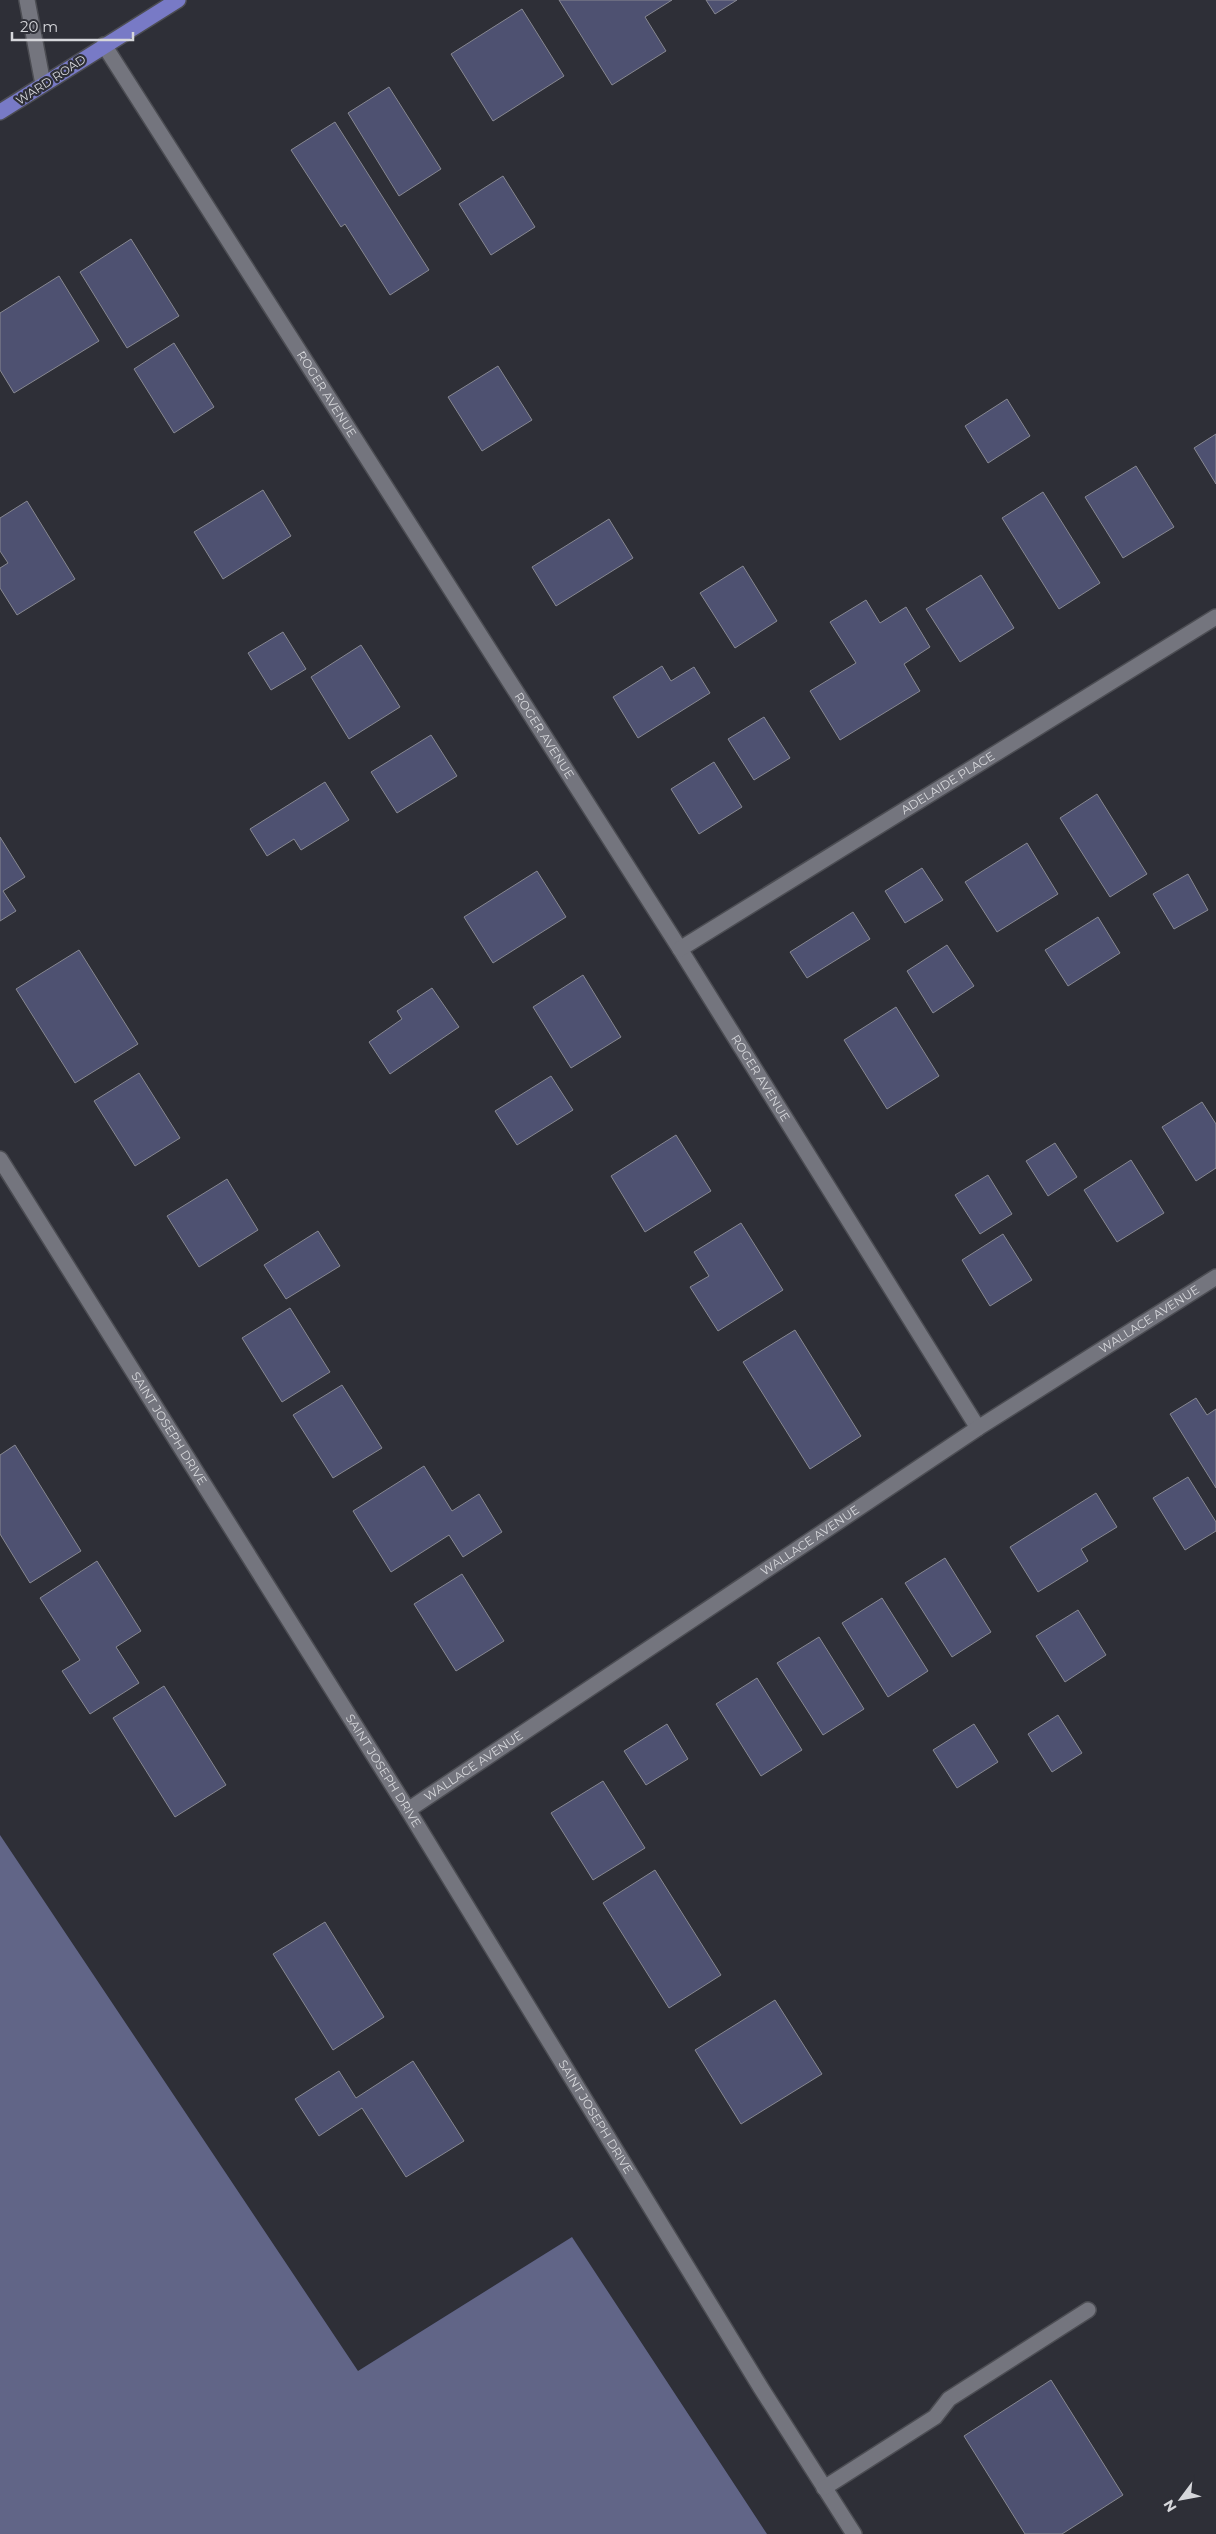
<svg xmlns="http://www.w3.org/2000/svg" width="1216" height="2534" font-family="Montserrat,sans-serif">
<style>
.forest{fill:#616587}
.building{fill:#4e5171;stroke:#878891}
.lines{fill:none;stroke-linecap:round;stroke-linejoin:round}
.minor-casing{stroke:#4c4d53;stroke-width:18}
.major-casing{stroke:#4c4d53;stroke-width:18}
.minor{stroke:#74757e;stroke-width:15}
.major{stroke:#787ac6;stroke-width:15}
.labels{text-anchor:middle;stroke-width:4.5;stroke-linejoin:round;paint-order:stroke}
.street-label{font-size:12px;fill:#d6d7db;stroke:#2e2f37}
</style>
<rect width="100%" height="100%" fill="#2e2f37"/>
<path class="forest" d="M0 1835 358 2371 572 2237 767 2534H0Z"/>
<path class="building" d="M559 0H672L645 17 666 51 612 85Z
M706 0H737L715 14Z
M522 9 564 76 493 121 451 54Z
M389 87 441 169 399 196 348 113Z
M335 122 429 270 390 295 345 224 341 227 291 150Z
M503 176 535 227 491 255 459 204Z
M131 239 179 316 127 348 80 272Z
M59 276 99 341 14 393 0 370V313Z
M174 343 214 407 174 433 134 369Z
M498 366 532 420 482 451 448 397Z
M1007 399 1030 436 988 463 965 426Z
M1216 434V484L1194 448Z
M1136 466 1174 527 1123 558 1085 497Z
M263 490 291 536 223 579 194 532Z
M1043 492 1100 583 1059 609 1002 518Z
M27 501 75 579 17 615 0 588V568L8 563 0 551V518Z
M609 519 633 558 556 606 532 567Z
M743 566 777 621 735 648 700 593Z
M981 575 1014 628 960 662 926 609Z
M866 600 880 623 906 607 930 647 904 664 920 691 840 740 810 691 856 663 830 622Z
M283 632 306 669 271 690 248 653Z
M361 645 400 707 349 739 311 677Z
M662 666 671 681 694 667 710 693 638 738 613 697Z
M764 717 790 758 754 780 728 739Z
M431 735 457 776 397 813 371 772Z
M714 762 742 807 699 834 671 789Z
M325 782 349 820 301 850 294 839 267 856 250 829Z
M1097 794 1147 874 1110 897 1060 818Z
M0 837 25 877 3 891 16 911 0 921Z
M1027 843 1058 894 997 932 965 882Z
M922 868 943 900 905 923 885 891Z
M537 871 566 917 493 963 464 917Z
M1188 874 1208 910 1174 929 1153 894Z
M853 912 870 939 807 978 790 952Z
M1098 917 1120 953 1068 986 1045 950Z
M947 945 974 986 933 1013 907 971Z
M79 950 138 1044 75 1083 16 989Z
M583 975 621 1037 571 1068 533 1007Z
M432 988 459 1027 390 1074 369 1042 402 1019 397 1011Z
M896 1007 939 1076 887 1109 844 1040Z
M139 1073 180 1138 135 1166 94 1101Z
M551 1076 573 1110 517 1145 495 1111Z
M1202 1102 1216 1124V1168L1196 1181 1162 1127Z
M676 1135 711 1191 645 1232 611 1176Z
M1055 1143 1077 1177 1048 1196 1026 1161Z
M1131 1160 1164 1213 1117 1242 1084 1190Z
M988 1175 1012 1214 980 1234 955 1195Z
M227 1179 258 1230 199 1267 167 1216Z
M741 1223 783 1290 718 1331 690 1287 709 1276 694 1252Z
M318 1231 340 1266 286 1299 264 1265Z
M1003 1234 1032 1280 990 1306 962 1260Z
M290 1308 330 1372 282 1402 242 1338Z
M795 1330 861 1436 810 1469 743 1362Z
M342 1385 382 1448 333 1478 293 1415Z
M1196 1398 1207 1415 1216 1409V1488L1170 1414Z
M15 1445 81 1551 30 1583 0 1534V1455Z
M424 1466 452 1511 479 1494 502 1532 463 1557 449 1535 391 1572 353 1511Z
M1188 1477 1216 1522V1531L1185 1550 1153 1498Z
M1096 1493 1117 1527 1081 1549 1088 1561 1038 1592 1010 1547Z
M945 1558 991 1632 952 1657 905 1583Z
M97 1561 141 1631 116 1647 139 1683 90 1714 62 1671 80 1660 40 1598Z
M462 1574 504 1641 456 1671 414 1604Z
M882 1598 928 1671 888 1697 842 1623Z
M1078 1610 1106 1655 1065 1682 1036 1636Z
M819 1637 864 1709 823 1735 777 1663Z
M757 1678 802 1750 761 1776 716 1704Z
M164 1686 226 1785 175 1817 113 1718Z
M1058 1715 1082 1753 1052 1772 1028 1734Z
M667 1724 688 1759 646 1785 624 1751Z
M974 1724 998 1762 957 1788 933 1750Z
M603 1781 645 1848 593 1880 551 1813Z
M655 1870 721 1975 669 2008 603 1903Z
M325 1922 384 2017 333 2050 273 1954Z
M775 2000 822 2074 741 2124 695 2050Z
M413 2061 464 2141 406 2177 362 2108 319 2136 295 2099 339 2071 356 2098Z
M1051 2380 1123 2495 1062 2534H1025L964 2436Z"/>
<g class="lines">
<defs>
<g id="minor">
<path d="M27 0 43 84"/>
<path id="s1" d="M104 45 680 949 978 1428"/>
<path id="s2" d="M680 949 1216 617"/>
<path id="s3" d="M0 1159 408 1810 761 2388 854 2534"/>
<path id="s4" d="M408 1810 978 1428 1216 1277"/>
<path d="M824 2488 935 2417 949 2399 1088 2310"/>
</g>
<path id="major" d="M0 112 178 0"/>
</defs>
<use href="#minor" class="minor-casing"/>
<use href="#major" class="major-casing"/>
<use href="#minor" class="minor"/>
<use href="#major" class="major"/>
</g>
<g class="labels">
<g class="street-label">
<text transform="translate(51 80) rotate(-33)" y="4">WARD ROAD</text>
<text dy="4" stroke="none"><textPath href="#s1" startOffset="414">ROGER AVENUE</textPath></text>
<text dy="4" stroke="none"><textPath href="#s1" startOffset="819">ROGER AVENUE</textPath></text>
<text dy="4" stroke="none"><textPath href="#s2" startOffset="315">ADELAIDE PLACE</textPath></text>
<text dy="4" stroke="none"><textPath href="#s1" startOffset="1224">ROGER AVENUE</textPath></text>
<text dy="4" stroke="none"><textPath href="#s4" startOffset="889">WALLACE AVENUE</textPath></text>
<text dy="4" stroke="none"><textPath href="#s3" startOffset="318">SAINT JOSEPH DRIVE</textPath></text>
<text dy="4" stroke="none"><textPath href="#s4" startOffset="484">WALLACE AVENUE</textPath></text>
<text dy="4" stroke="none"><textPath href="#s4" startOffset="79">WALLACE AVENUE</textPath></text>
<text dy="4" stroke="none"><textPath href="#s3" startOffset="722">SAINT JOSEPH DRIVE</textPath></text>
<text dy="4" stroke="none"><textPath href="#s3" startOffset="1128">SAINT JOSEPH DRIVE</textPath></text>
</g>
</g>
<g transform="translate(1181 2499) rotate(238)" stroke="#2e2f37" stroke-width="4" paint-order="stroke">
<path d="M0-4L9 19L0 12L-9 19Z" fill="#d6d7db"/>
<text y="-8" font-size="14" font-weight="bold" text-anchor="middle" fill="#d6d7db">N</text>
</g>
<path d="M12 32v8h121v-8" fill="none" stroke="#d6d7db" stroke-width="2.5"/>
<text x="20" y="32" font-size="15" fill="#d6d7db" stroke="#2e2f37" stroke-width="4" paint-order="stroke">20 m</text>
</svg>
